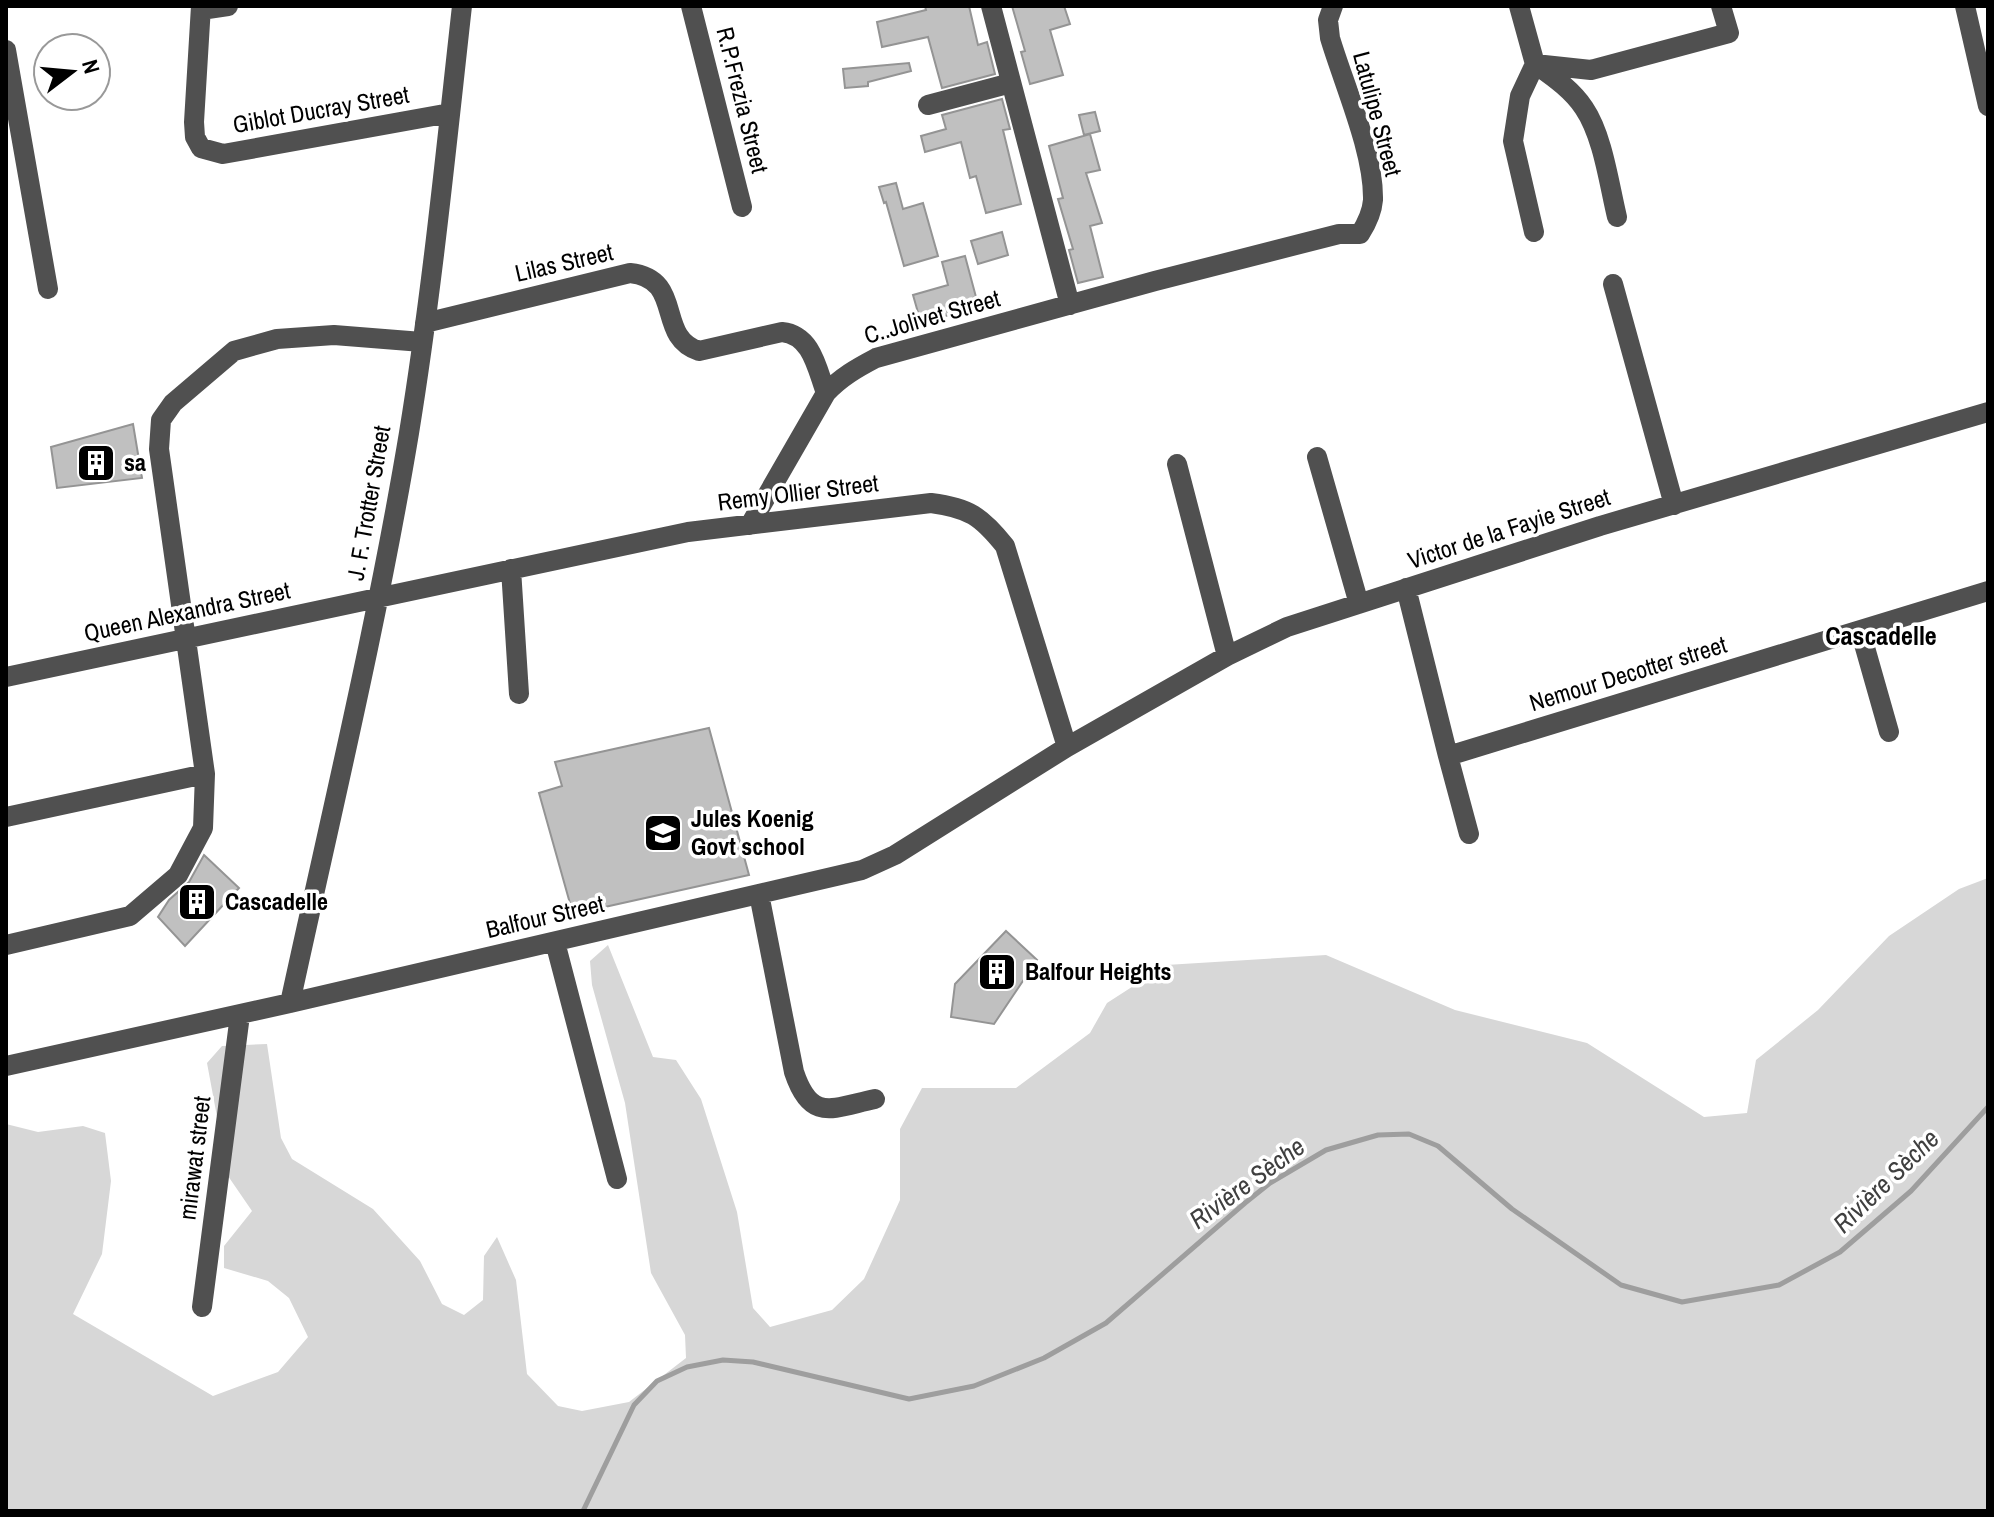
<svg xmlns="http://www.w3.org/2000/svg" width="1994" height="1517" font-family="'Archivo Narrow',sans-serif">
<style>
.green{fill:#d7d7d7}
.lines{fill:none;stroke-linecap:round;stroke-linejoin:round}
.stream{stroke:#9e9e9e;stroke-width:5}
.building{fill:#c0c0c0;stroke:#949494;stroke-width:2}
.minor{stroke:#505050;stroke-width:20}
.labels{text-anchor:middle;stroke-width:7;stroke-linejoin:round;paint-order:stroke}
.street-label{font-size:24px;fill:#000;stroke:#fff}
.poi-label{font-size:24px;font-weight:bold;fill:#000;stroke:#fff;text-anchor:start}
.neighbourhood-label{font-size:26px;font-weight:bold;fill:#000;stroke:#fff}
.water-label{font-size:26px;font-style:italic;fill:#3f3f3f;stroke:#fff}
</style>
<rect width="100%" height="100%" fill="#fff"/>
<path class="green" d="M1988 878V1511H6V1124L38 1132 83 1126 105 1133 111 1181 102 1254 73 1314 213 1396 278 1372 308 1337 289 1298 268 1281 224 1268V1246L252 1211 228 1176 207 1063 222 1046 267 1044 281 1138 292 1159 373 1209 420 1261 442 1304 464 1315 483 1300 484 1256 497 1237 516 1280 527 1374 558 1406 582 1411 629 1402 686 1358 685 1335 651 1273 625 1103 592 985 590 961 608 945 653 1057 676 1060 701 1099 737 1212 753 1308 770 1327 832 1310 864 1279 900 1200V1129L922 1088H1016L1090 1033 1107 1003 1166 965 1326 955 1455 1010 1587 1043 1704 1117 1747 1113 1756 1060 1818 1010 1889 936 1959 889Z"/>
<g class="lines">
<path class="stream" d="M583 1511 634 1405 657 1381 687 1367 723 1360 753 1362 909 1399 974 1386 1044 1358 1106 1323 1245 1203 1270 1183 1326 1150 1378 1135 1409 1134 1438 1146 1512 1209 1621 1285 1682 1302 1779 1285 1840 1252 1911 1191 1988 1107"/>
</g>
<path class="building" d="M925 6H969L978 45 987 42 995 74 942 88 928 37 882 47 877 22 926 10Z
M1012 6H1064L1070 24 1050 30 1063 75 1030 84 1021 52 1025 51Z
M909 63 911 71 868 82V86L845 88 843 69Z
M1002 99 1010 129 1003 130 1021 204 986 213 976 176 970 178 961 142 925 152 921 136 946 129 942 115Z
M1095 112 1100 131 1084 135 1079 115Z
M1090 134 1100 170 1086 173 1102 223 1090 226 1103 277 1078 283 1069 250 1073 249 1058 199 1063 198 1049 146Z
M896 183 903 209 923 203 938 256 904 266 886 202 884 203 879 187Z
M1002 232 1008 255 978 264 971 241Z
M965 256 976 297 946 306 949 315 921 323 913 295 948 285 942 262Z
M133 424 142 478 57 488 51 447Z
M709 728 749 875 573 914 539 793 562 786 555 762Z
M204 855 239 888 185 946 158 917 169 900 189 882Z
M1006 931 1037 960 994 1024 951 1017 955 984Z"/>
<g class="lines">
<path class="minor" d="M201 6 194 122 195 137 201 148 223 154 450 113
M691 6 742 207
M991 6 1070 305
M1519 6 1535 64
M1965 6 1988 106
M201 10 228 6
M6 50 48 289
M1535 64 1591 70 1729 33 1721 6
M1538 66C1555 78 1573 91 1584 108 1603 136 1609 184 1617 217
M928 105 1011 83
M1534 232 1513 141 1520 96 1535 64
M1613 284 1674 505
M425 323 630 273C685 279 655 337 699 351L782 332C812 335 817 369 826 393
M1317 457 1359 604
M1177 464 1227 656
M750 525 826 393C841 377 857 368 876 358L1155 281 1339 234H1360C1367 223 1372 213 1373 200 1374 152 1344 85 1330 38L1328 20 1333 6
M511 569 519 694
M1406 588 1448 756 1988 591
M1860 630 1889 732
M6 677 688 532 931 503C969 508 981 516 1005 546L1067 747
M1448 756 1469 834
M6 817 205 774
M759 894 794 1072C811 1123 832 1108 875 1099
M555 942 617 1179
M6 945 130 916 178 875 203 828 205 774 159 449 161 420 173 403 234 351 277 339 334 335 422 342
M290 1003C331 814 377 625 409 433 432 292 446 149 462 6
M6 1066 290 1003 862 870 895 855 1067 747 1227 656 1287 627 1600 526 1988 412
M202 1307 240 1015"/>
</g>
<defs>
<symbol id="building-square" viewBox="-11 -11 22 22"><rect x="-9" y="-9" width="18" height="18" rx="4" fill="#000" stroke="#fff"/><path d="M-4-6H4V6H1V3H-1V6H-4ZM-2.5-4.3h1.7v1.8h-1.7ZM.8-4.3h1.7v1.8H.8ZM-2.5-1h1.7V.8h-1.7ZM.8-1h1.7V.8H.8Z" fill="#fff"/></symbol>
<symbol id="school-square" viewBox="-11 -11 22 22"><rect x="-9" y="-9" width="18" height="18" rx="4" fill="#000" stroke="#fff"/><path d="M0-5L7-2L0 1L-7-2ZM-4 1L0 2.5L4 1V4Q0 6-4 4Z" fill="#fff"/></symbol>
</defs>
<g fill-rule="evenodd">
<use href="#building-square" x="74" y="441" width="44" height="44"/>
<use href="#school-square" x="641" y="811" width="44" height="44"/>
<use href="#building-square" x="175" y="880" width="44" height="44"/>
<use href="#building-square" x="975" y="950" width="44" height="44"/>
</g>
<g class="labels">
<g class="street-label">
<text transform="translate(742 100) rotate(76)" y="8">R.P.Frezia Street</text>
<text transform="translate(321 110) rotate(-10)" y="8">Giblot Ducray Street</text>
<text transform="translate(1377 114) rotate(75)" y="8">Latulipe Street</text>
<text transform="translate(564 263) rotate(-13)" y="8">Lilas Street</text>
<text transform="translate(932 317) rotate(-16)" y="8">C..Jolivet Street</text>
<text transform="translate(798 493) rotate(-7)" y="8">Remy Ollier Street</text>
<text transform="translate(369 503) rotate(-80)" y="8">J. F. Trotter Street</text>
<text transform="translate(1509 529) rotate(-18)" y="8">Victor de la Fayie Street</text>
<text transform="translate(187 612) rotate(-12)" y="8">Queen Alexandra Street</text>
<text transform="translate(1628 674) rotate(-17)" y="8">Nemour Decotter street</text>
<text transform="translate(545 917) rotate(-13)" y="8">Balfour Street</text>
<text transform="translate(195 1158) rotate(-83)" y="8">mirawat street</text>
</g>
<g class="poi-label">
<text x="124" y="471">sa</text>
<text x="691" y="827">Jules Koenig<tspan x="691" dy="28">Govt school</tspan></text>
<text x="225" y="910">Cascadelle</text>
<text x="1025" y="980">Balfour Heights</text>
</g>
<g class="neighbourhood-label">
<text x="1881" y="645">Cascadelle</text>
</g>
<g class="water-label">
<text transform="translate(1886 1181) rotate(-44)" y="9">Rivière Sèche</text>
<text transform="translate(1247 1183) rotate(-36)" y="9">Rivière Sèche</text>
</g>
</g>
<rect width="1994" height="1517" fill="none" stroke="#000000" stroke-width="16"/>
<g transform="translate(72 72) rotate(74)"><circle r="38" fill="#ffffff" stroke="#999999" stroke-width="2"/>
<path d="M0-6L14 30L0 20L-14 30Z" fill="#000000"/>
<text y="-12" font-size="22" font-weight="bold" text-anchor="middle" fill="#000000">N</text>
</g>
</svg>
